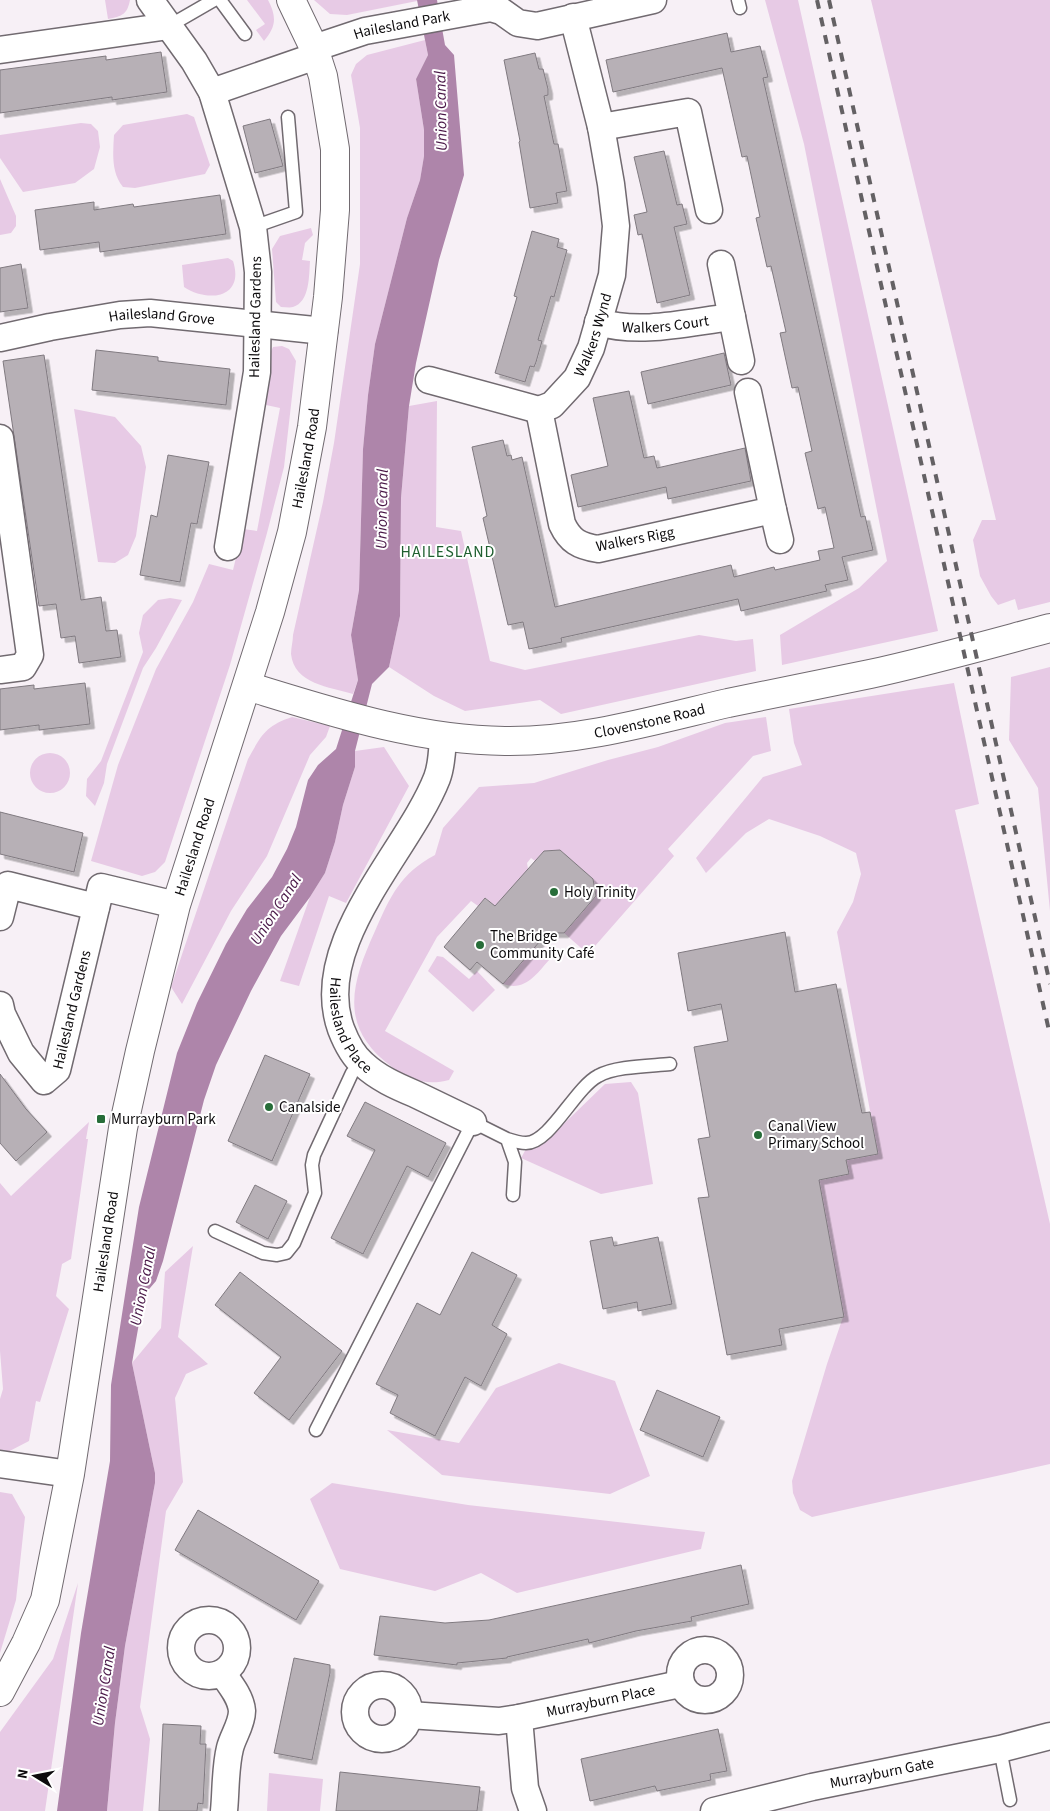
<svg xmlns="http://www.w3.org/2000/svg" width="1050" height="1811" font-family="'Source Sans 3',sans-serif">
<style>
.green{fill:#e7cae5}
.water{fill:#ae85aa}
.building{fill:#b7b0b6;stroke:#807a80;filter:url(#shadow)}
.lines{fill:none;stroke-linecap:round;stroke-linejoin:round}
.service-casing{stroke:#716a70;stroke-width:15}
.minor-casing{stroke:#716a70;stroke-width:29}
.tertiary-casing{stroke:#716a70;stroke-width:30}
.service{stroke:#fff;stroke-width:12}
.minor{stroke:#fff;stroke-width:26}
.tertiary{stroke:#fff;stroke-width:28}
.rail{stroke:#646164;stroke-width:4;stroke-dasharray:9 9;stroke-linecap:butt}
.poi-dot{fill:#276d39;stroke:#fff;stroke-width:2}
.labels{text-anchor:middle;stroke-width:4;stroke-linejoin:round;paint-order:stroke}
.street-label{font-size:15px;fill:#0d0b0d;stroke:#fff}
.poi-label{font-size:15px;fill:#0d0b0d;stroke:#fff;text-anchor:start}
.water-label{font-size:16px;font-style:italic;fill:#481646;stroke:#fff}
.neighbourhood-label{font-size:16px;letter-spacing:1px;fill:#1e5e2f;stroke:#fff}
</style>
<defs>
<filter id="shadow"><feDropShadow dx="4.5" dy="4.5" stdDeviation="0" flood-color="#0004"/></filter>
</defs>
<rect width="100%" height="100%" fill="#f7f0f6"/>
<path class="green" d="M105 0H130C127 15 122 16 108 19Z
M247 0H268C277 17 276 27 264 41L256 30 265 24Z
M314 0H417V1L347 15 330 14Z
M765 0H798L938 631 782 665 780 635 859 588 887 561 804 144Z
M871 0H1050V602L1018 610 1015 599 998 605 991 596 980 576 973 540 982 520H996Z
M425 40 428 55 416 79 424 130V156L420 180 407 218 375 344 368 395 363 449 359 590 351 635 358 680 353 694C330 687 294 684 291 654 291 648 293 641 293 635L323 502 334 443 360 264V128L351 75 356 64 367 55Z
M187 114 194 117 210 165 205 174 135 188 123 187C111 172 113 153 114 135L123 125Z
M81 123 91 124 98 131 100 147 94 169 75 183 23 192 0 158V135Z
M0 179 16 216V226L11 233 0 235Z
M311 228 313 235 305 243 302 260 310 261C309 275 310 302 293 307 290 308 285 307 281 307L276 302 272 249 280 236Z
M228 258 233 261C245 298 208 303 184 287L182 265Z
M282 346 289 349 296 361 284 467 267 533 230 665 165 862 155 872 142 876 91 861 118 765 156 669 193 602 209 564 233 570 243 529 257 531 280 408 266 405 269 356 273 347Z
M437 401 436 527 461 531 490 661 525 670 699 635 736 641 753 639 756 671 561 714 540 700 465 711 434 696 389 667 400 616 401 498 409 406Z
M74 409 115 417 141 446 146 467 136 536 128 555 115 563 98 562Z
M170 598 182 600 156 648 143 668 107 764 104 783 95 806 86 796 87 779 101 761 143 652 139 633 143 615 158 600Z
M1050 667V911L1038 788 1009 740 1011 677Z
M954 683 979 804 955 810 1050 1224V1464L812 1517 800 1510 793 1493 792 1481 827 1364 843 1317 819 1180 848 1174 846 1160 878 1154 837 932 853 902 861 874 856 853 820 836 769 819 746 833 706 873 696 858 763 777 802 765 794 743 789 709Z
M292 717 330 726 326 737 310 755 267 856 231 911 182 1004 171 987 248 759C261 736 265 726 292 717Z
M766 717 771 751 753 756 668 849 674 856 588 954 564 933 596 896 593 879 560 850 544 851 535 861 531 858 527 863 528 869 512 921 486 898 478 906 471 901 437 937 385 1031 454 1071 449 1080C427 1086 410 1080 392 1067 338 1027 351 984 375 931 391 895 400 874 435 855L443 828 479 787 534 783 608 760 658 747 725 723Z
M384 747 409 786 346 903 329 896 299 986 280 981 310 897 325 873 335 842 343 805 355 767V751Z
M30 773a20 20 0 1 1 40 0a20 20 0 1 1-40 0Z
M535 947 550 959C537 973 526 992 503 984Z
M437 956 443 957 469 979 477 971 495 990 473 1012 428 971Z
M631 1082 638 1093 653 1184 601 1194 521 1158 526 1149 543 1144 605 1084Z
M89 1122 86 1139H88L71 1259 62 1264 56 1296 69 1309 40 1402 36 1401 29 1441 0 1456V1399L3 1389 0 1351V1183L11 1196Z
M193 1246 178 1337 208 1364 186 1374 175 1398 183 1482 166 1511 140 1707 150 1739 143 1811H107L115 1723 125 1646 155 1483V1473L132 1363 161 1328 165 1272Z
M559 1363 615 1381 650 1476 610 1494 442 1475 387 1430 459 1443 496 1388Z
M332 1483 468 1505 705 1532 701 1549 517 1593 481 1573 435 1591 340 1569 310 1499Z
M0 1492 12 1494 25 1517 16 1600 0 1653Z
M78 1583 45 1811H0V1732L53 1659Z
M269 1773 323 1779 320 1811H267Z"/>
<path class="water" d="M417 0H437L445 45 454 55 464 175 439 260 416 363 409 406 401 498 400 616 389 667 372 684 355 751V767L343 805 335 842 325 873 310 897 281 936 251 991 216 1065 204 1100 163 1261 156 1281 144 1295 132 1363 155 1473V1483L125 1646 115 1723 107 1811H57L81 1633 110 1461 111 1385 127 1282 139 1207 177 1053 197 1003 226 944 247 909 272 877 287 849 296 827 308 780 318 765 336 749 358 680 351 635 359 590 363 449 368 395 375 344 407 218 420 180 424 156V130L416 79 428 55Z"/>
<path class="building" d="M727 33 731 52 760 46 768 77 763 78 861 517 865 516 873 550 842 557 848 580 825 585 827 591 741 611 738 599 561 638 562 642 529 649 523 622 508 625 483 518 487 516 472 447 503 440 507 456 511 455 512 460 522 457 555 607 731 565 734 577 774 567 775 570 820 560 818 551 834 548 825 507 818 509 805 453 812 451 798 387 792 388 780 333 786 332 771 266 767 267 756 218 760 217 747 156 742 157 722 68 613 92 606 60Z
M161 52 167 92 112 100V97L0 113V70L106 56V60Z
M535 53 539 69H543L548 89V95L544 96 554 144H558L567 191 556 193 558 203 530 208 519 142 520 141 504 60Z
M270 119 283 166 255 173 243 126Z
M664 151 677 205 682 204 687 224 674 227 690 295 657 303 642 234 638 235 634 215 647 212 634 157Z
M220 195 226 234 100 252 99 242 40 250 35 210 94 202V210L133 204 134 207Z
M532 231 559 239 557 247 567 250 554 297 551 296 538 340 542 341 536 362 534 367 530 366 525 382 495 373 517 297 514 296Z
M21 264 28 308 0 312V268Z
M96 350 158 357V361L230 369 226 405 92 390Z
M724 353 731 385 648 404 641 372Z
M44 355 81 600 101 597 106 631 117 630 121 657 79 663 75 636 61 638 56 604 39 606 3 361Z
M629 391 644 458 654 456 657 468 745 448 751 481 668 499 666 487 578 507 571 475 608 466 593 398Z
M168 455 209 462 197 524 191 523 180 582 140 575 151 515 157 517Z
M85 683 90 724 39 730V725L0 730V689L34 685V689Z
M0 812 83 833 74 872 0 854Z
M560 850 593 879 596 896 564 933H547L503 984 477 962 470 970 444 947 485 898 495 906 544 851Z
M785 932 795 992 836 984 862 1113 870 1112 878 1154 846 1160 849 1174 819 1180 844 1317 779 1329 782 1345 727 1355 698 1198 709 1197 698 1139 710 1137 694 1047 728 1041 721 1004 688 1011 678 953Z
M265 1055 310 1074 272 1161 228 1141Z
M0 1074 26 1109 47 1132 16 1161 0 1143Z
M365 1102 446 1143 428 1177 407 1166 363 1254 331 1238 375 1150 347 1136Z
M255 1185 287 1201 268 1239 236 1222Z
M612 1237 614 1246 658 1237 672 1304 638 1311 637 1302 603 1309 590 1241Z
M472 1252 517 1275 492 1325 507 1334 481 1386 465 1377 435 1436 390 1413 398 1395 376 1384 417 1303 440 1315Z
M240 1272 342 1351 289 1420 254 1393 281 1357 215 1305Z
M657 1390 720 1417 703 1457 640 1430Z
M198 1510 319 1581 296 1620 175 1550Z
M741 1565 749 1604 691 1617 692 1621 636 1631 589 1643 588 1639 507 1657V1658L457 1663V1665L374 1655 380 1616 445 1623 489 1620Z
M294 1658 330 1665V1673L312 1760 274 1753Z
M163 1724 201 1726 200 1744H206L203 1804 198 1803 197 1811H159Z
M718 1729 727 1771 710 1774 711 1780 657 1791 655 1786 590 1801 581 1759Z
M340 1772 480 1787 477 1811H336Z"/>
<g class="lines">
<defs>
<path id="service" d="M220 0 245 34
M738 0 740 8
M169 26 214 0
M253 227 296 212 288 117
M507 1139C513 1141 520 1143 526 1143 550 1143 575 1088 598 1076 615 1066 651 1066 670 1064
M215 1231 263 1253 277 1255 286 1253 294 1243 315 1193 312 1165 314 1155 352 1073 361 1063
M316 1430 473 1122 507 1139 515 1162 513 1195
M1000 1749 1010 1800"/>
<g id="minor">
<path d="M150 0 194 61 212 92 253 227 258 272 257 372 228 547"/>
<path id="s1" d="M314 48 365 31 491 8 501 11 518 23 537 26 653 0"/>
<path d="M0 50 169 26"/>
<path d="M212 92 316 56"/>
<path d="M601 127 688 112 709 210"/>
<path d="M721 264 741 361"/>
<path id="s2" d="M598 322C641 335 689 322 732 317"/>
<path id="s3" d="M0 338 50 327 120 315 150 313 324 331"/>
<path id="s4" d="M429 380 539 410 552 405 577 378 591 348 612 275 616 226 611 184 601 127 573 17"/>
<path d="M539 410 562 524C570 541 579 546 598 549L773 510 748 392"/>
<path d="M0 438 30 655 23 667 0 670"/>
<path d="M773 510 780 540"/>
<path id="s5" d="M443 737C442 751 442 765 437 778 408 852 310 943 341 1029 346 1042 352 1055 363 1064 378 1078 396 1086 415 1094 434 1103 454 1113 473 1122"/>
<path d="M0 917 8 885 96 907"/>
<path id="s6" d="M0 1005 2 1014 21 1053 44 1081 57 1070 101 887 176 905"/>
<path d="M0 1464 70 1474"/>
<circle cx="209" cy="1648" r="28"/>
<circle cx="705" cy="1675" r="25"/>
<path d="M222 1673C230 1684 241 1697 242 1711 242 1724 233 1736 230 1748 225 1768 226 1791 224 1811"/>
<circle cx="382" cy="1712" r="27"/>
<path d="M409 1715 499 1721 519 1718"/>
<path id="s7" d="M533 1811 525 1788 519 1718 680 1684"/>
<path id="s8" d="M714 1811 812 1787 1000 1749 1050 1736"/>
</g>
<g id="tertiary">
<path id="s9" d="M247 686C332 712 416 740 505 741 580 742 655 720 728 703 775 693 823 684 870 674 930 661 990 644 1050 628"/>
<path id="s10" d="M0 1692 26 1643 45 1600 70 1474 123 1128 140 1051 176 905 270 612 292 532 312 427 328 297 335 210V149L323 76 314 48 291 0"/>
</g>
</defs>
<use href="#service" class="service-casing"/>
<use href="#minor" class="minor-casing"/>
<use href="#tertiary" class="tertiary-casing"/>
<use href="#service" class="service"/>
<use href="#minor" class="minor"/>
<use href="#tertiary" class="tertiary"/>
<path class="rail" d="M817 0 1050 1035
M829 0 1050 984"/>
</g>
<g class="poi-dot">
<circle cx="554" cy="892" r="5"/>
<circle cx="480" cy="945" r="5"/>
<circle cx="269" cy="1107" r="5"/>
<rect x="96" y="1114" width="10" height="10" rx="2.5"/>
<circle cx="758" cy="1135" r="5"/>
</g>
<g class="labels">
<g class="street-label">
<text dy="5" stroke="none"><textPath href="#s1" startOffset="91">Hailesland Park</textPath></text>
<text transform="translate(255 317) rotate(-89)" y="5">Hailesland Gardens</text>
<text dy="5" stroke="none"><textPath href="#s3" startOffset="164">Hailesland Grove</textPath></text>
<text dy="5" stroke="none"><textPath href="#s2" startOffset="68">Walkers Court</textPath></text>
<text dy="5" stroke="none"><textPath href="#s4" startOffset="211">Walkers Wynd</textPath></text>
<text dy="5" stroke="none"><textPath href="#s10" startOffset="1276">Hailesland Road</textPath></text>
<text transform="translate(635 539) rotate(-11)" y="5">Walkers Rigg</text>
<text dy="5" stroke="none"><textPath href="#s9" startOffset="411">Clovenstone Road</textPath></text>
<text dy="5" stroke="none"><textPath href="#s10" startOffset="871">Hailesland Road</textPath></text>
<text dy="5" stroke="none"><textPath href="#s6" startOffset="168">Hailesland Gardens</textPath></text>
<text dy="5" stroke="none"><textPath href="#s5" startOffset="318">Hailesland Place</textPath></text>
<text dy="5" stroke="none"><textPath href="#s10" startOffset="466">Hailesland Road</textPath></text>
<text dy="5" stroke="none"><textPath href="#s7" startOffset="178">Murrayburn Place</textPath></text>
<text dy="5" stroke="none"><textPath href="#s8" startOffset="172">Murrayburn Gate</textPath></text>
</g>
<g class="poi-label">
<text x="564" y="897">Holy Trinity</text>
<text x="490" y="941">The Bridge<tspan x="490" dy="17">Community Café</tspan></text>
<text x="279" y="1112">Canalside</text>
<text x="111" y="1124">Murrayburn Park</text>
<text x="768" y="1131">Canal View<tspan x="768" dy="17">Primary School</tspan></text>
</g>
<g class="water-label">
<text transform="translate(440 111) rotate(-91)" y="6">Union Canal</text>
<text transform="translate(381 509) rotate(-89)" y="6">Union Canal</text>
<text transform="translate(275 909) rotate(-57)" y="6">Union Canal</text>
<text transform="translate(142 1286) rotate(-79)" y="6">Union Canal</text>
<text transform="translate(103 1686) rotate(-81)" y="6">Union Canal</text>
</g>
<g class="neighbourhood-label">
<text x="448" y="557">HAILESLAND</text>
</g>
</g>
<g transform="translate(35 1776) rotate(280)" stroke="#ffffff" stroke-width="4" paint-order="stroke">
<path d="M0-4L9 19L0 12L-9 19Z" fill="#0d0b0d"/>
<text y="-8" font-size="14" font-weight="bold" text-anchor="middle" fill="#0d0b0d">N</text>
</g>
</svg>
